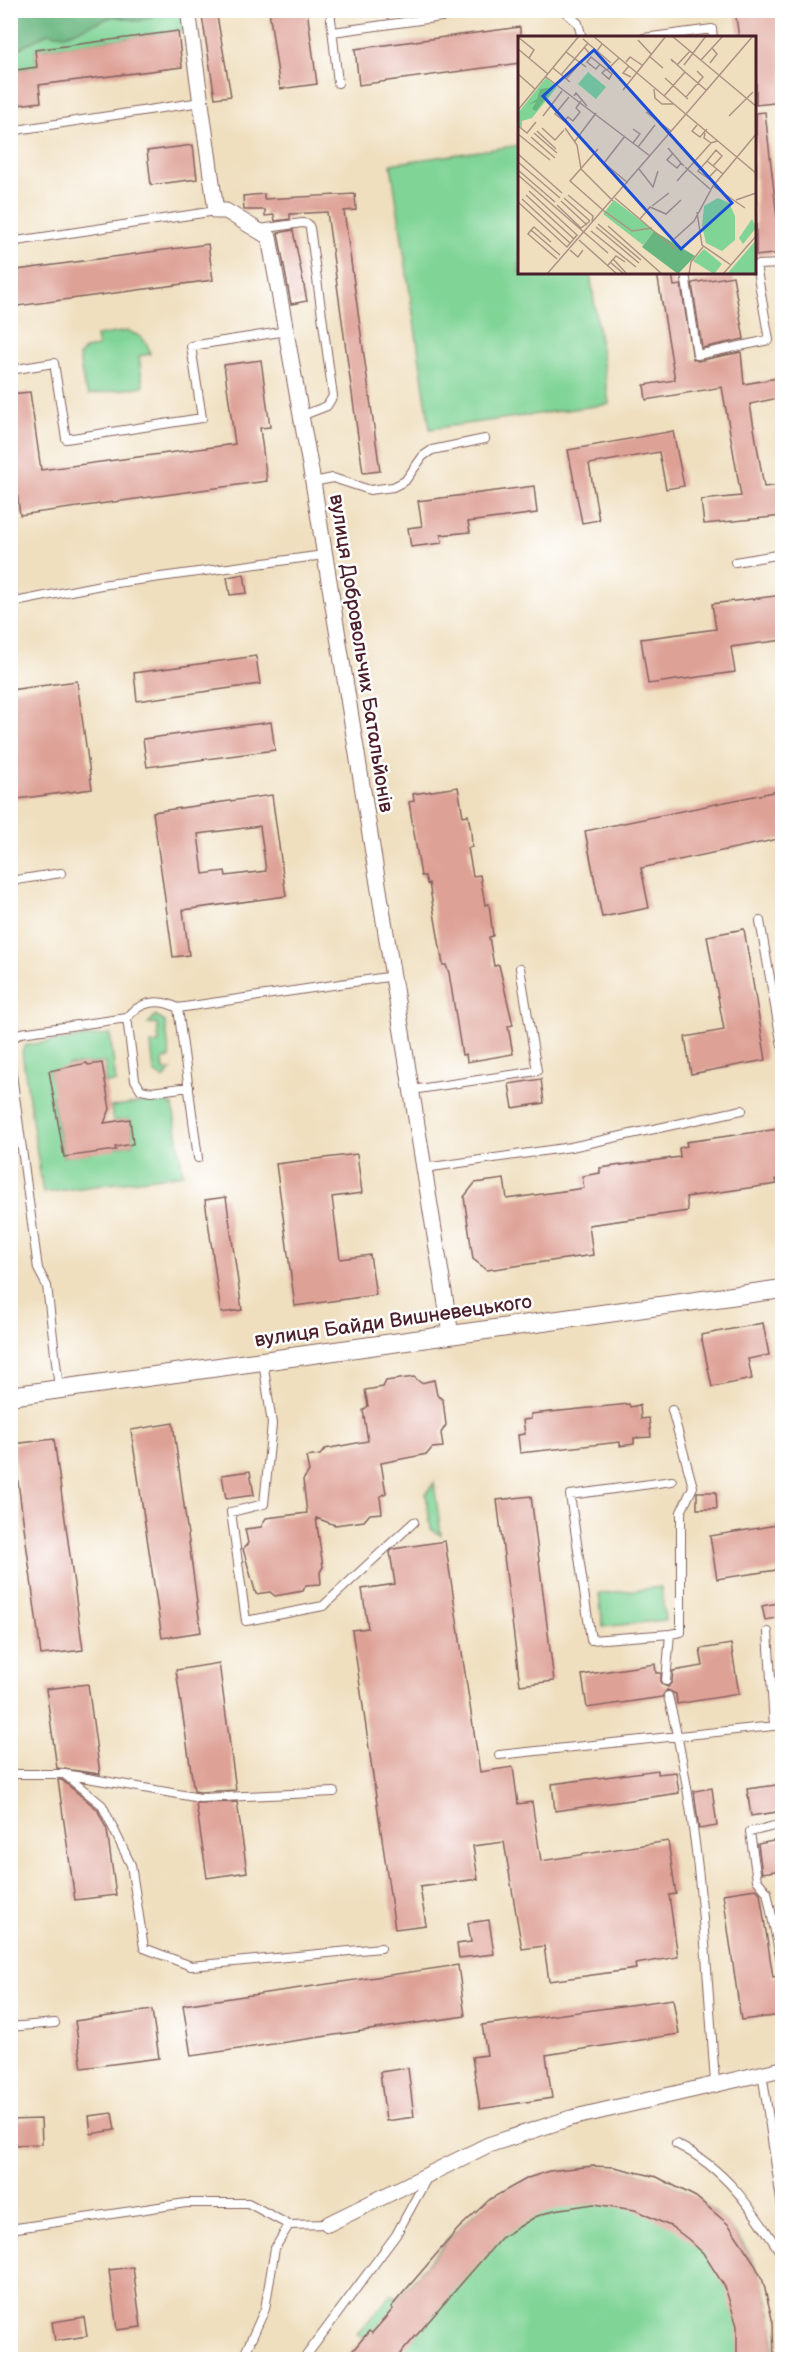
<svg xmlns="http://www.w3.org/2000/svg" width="793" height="2370" font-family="'Balsamiq Sans',sans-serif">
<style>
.green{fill:#80d496;stroke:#657a60;stroke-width:1.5}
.forest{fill:#68b67f;stroke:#596a55;stroke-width:1.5}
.building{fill:#dea196;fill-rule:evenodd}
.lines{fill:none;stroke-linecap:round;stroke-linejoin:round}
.service-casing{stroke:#84625f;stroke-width:10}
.minor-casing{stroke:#84625f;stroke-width:17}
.tertiary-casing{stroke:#84625f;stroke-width:20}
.service{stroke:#fff;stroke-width:8}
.minor{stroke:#fff;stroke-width:15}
.tertiary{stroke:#fff;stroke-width:18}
.labels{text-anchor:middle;stroke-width:5;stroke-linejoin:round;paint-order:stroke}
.street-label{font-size:20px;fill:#4a1f2b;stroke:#fff}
.inset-road{fill:none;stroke:#ad9284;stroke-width:1.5}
.view{fill:#1d4ed8;fill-opacity:0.15;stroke:#1d4ed8;stroke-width:3}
.inset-edge{fill:none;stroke:#4a1f2b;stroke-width:3}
</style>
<rect width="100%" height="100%" fill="#fff"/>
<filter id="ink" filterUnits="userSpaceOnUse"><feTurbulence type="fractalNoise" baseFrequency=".0167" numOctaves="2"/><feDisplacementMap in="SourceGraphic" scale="12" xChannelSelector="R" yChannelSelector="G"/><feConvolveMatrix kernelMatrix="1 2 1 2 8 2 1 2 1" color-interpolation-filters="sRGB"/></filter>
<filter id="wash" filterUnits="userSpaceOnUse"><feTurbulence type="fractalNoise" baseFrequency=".008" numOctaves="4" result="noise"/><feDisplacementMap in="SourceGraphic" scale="24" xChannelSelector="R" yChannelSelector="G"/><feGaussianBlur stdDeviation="1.35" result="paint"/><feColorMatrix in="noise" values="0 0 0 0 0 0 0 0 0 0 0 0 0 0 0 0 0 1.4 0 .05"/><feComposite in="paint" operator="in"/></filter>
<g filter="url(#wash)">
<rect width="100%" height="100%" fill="#efdfbf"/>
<path class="green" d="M10 11H184L187 30 35 50 37 67 11 71Z
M520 145V273H590L609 404 430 429 391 164Z
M127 331C140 335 148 340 150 354L139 356 143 386 89 395 84 386 79 356 85 349 98 347 96 336Z
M155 1016 165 1022 170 1058 163 1059 164 1071 171 1070 164 1079 154 1072 151 1044 159 1043 157 1023 148 1024Z
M110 1034 116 1082 105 1083 106 1063 68 1065 67 1068 49 1071 55 1095 52 1096 63 1157 116 1149 115 1147 133 1144 130 1119 113 1121 111 1107 162 1099 173 1106 183 1174 43 1193 22 1052 26 1045Z
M434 1483 441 1535 431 1529 426 1494Z
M661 1587 665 1620 603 1627 599 1594Z
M593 2166C701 2171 779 2249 774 2360H345L363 2339 357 2334 392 2294 398 2299C458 2228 492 2173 593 2166Z"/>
<path class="forest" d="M11 10H160V11L154 16 139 21 114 16 65 35 48 33 11 53Z"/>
<g id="blocks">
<path class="building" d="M201 10H216L231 96 215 98Z
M269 10H307L317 84 280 89Z
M735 10H783V102L756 105V38H739Z
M520 27V63L359 85 355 49Z
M178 31 182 67 39 85 41 102 10 106V71L37 67 35 50Z
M765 112 781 253 756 256V113Z
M193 145 197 179 151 185 147 151Z
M264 194V199L355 194 356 210 344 211 380 471 363 473 327 212 290 214V219L275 221 274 215 265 216V210H244L243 196Z
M293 230 307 301 291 304 278 233Z
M208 244 213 280 10 307V271Z
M657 273H672L674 286 681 285 693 359 698 361 741 352 744 384 783 377V397L750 404 764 487 783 485V516L704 524 701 500 741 496 722 387 646 400 644 385 675 380Z
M733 276 744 339 702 348 692 283Z
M261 360 270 427 260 428 267 481 20 515 13 462 10 463V394L30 392 41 470 235 444 224 365Z
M673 431 684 486 666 489 659 452 589 464 599 520 582 523 568 450Z
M534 486 537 513 468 522 470 532 441 535 442 543 411 547 408 528 422 526 418 501Z
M244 574 247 593 230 595 227 577Z
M783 595V640L731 647 735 672 648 684 641 639 716 629 712 604Z
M256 656 260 684 137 701 134 673Z
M77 681 92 789 10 800V690Z
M271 722 275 750 147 767 143 739Z
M458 787 463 816 468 815 471 831 472 847 468 848 473 876 480 875 485 905 489 904 493 936 489 937 494 966 499 965 513 1025 508 1026 513 1054 467 1062 466 1054 462 1055 449 973 446 965H443L429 883 427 884 425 876H421L409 802 414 801 413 794Z
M783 790V838L641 868 649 908 602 917 585 831Z
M272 795 286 896 183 910 189 955 173 957 153 812ZM260 826 266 871 226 876 225 871 203 874 198 834Z
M744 929 766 1060 691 1074 685 1037 724 1030 707 936Z
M87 1063 88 1065 102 1063 110 1109 104 1123 130 1119 133 1144 115 1147 116 1150 64 1157 49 1071Z
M541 1079 544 1103 513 1108 509 1084Z
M778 1129 783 1178 776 1179 777 1184 686 1197 688 1211 589 1225 593 1255 487 1270 473 1259 464 1197 475 1183 504 1179 507 1199 584 1188 582 1176 600 1173V1168L680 1157 679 1148 687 1146 686 1142Z
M357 1154 362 1193 332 1197 340 1259 370 1255 376 1295 295 1306 276 1164Z
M226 1197 242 1310 221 1313 205 1200Z
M763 1323 769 1355 748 1359 752 1379 712 1387 701 1335Z
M414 1377 421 1383 434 1380 437 1395 443 1400 446 1425 441 1433 443 1447 432 1448 427 1454 381 1463 386 1493 380 1497 382 1513 370 1514 364 1521 335 1525 316 1518 323 1567 320 1572 321 1584 306 1585 303 1591 275 1596 270 1592 256 1594 243 1549 248 1543 245 1529 261 1527 266 1518 307 1513 303 1480 309 1471 306 1457 320 1455 325 1449 368 1441 363 1410 368 1406 365 1390 383 1387 386 1381Z
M629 1404 630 1407 640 1405 641 1419 649 1418 651 1437 634 1438V1444L620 1446V1442L520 1453 518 1435 525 1434 523 1420 531 1419V1414Z
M173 1423 201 1632 162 1638 131 1430Z
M54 1439 83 1650 41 1655 13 1444Z
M250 1471 254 1495 226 1499 222 1475Z
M697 1492H716L717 1509H697Z
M531 1496 554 1681 520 1685 497 1500Z
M783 1524V1569L717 1579 710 1536Z
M445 1541 480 1772 513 1767 518 1804 532 1802 541 1861 668 1841 676 1894 669 1895 678 1957 635 1964 636 1969 549 1981 544 1946 522 1949 504 1842 473 1846 478 1879 420 1887 426 1925 395 1929 352 1630 368 1628 362 1589 395 1584 390 1552 393 1549Z
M783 1602V1617L765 1620 762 1606Z
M731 1644 739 1694 677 1704 676 1694 667 1690 662 1697 587 1708 582 1675 655 1664 656 1673H661V1684L668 1687 672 1682 673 1671 703 1666 700 1649Z
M219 1663 236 1790 200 1792 194 1791 176 1670Z
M88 1684 100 1774 57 1768 46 1689Z
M658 1770V1774L676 1772 679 1793 555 1811 552 1784Z
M58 1780H62L97 1809 107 1830 116 1895 75 1900Z
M783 1784V1811L751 1816 747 1789Z
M712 1788 717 1826 699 1829 694 1791Z
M237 1802 247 1872 207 1878 196 1803Z
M783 1839V1870L762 1873 758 1844Z
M756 1889 760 1893 773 1977 783 1976V2015L741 2020 723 1894Z
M489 1920 494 1954 459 1958 457 1944 471 1942 468 1923Z
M458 1965 465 2016 191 2056 183 2005Z
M673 1999 679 2034 546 2055 552 2098 480 2109 472 2057 487 2055 482 2025Z
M152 2010 159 2058 82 2068 75 2021Z
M408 2068 414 2117 386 2121 380 2072Z
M112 2113 115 2130 91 2134 89 2116Z
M41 2119 42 2144 10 2145V2120Z
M593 2166 614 2167 657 2177 696 2197 729 2225 753 2261 763 2281 773 2323 774 2360H737V2326L725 2287 703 2253 688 2239 672 2227 635 2210 594 2204 554 2210 535 2217 501 2238 395 2360H345L369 2331 372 2333 393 2309 391 2307 458 2229 490 2199 528 2178 549 2171Z
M133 2267 141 2327 117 2330 109 2270Z
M84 2317 87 2336 55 2341 52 2322Z"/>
</g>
</g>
<g filter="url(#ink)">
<use href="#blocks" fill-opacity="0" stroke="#84625f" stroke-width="1.5"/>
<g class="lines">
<defs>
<path id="service" d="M330 10 338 83
M563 10 578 23 582 38
M333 32 492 10
M644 38 712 29 713 38
M10 131 201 102
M260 229 302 223 308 224 310 228 333 396 327 406 301 416
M10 242 216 211
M756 265 782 264
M685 273 697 355 769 340 756 265
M10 370 54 363 66 439 202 418 191 346 287 331
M313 482 333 478 370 490 393 487 405 481 423 456 432 450 485 439
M735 562 782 554
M10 603 101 585 324 555
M10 881 61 873
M760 921 782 1046
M178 1008 198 1158
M127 1018 135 1080 141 1090 151 1092 189 1087
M10 1040 21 1033 127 1018C140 1001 159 998 178 1008L394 976
M10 1059 38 1269 47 1286 59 1388
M412 1090 537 1071 520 968
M425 1168 571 1147 742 1110
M263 1361 272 1424 264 1504 231 1512 246 1621 323 1606 414 1522
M768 1632 774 1726
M670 1634 681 1632V1512L693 1487 672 1410
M666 1681 670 1634 591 1640 570 1495 672 1481
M668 1696C700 1821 706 1955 715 2083
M499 1755 782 1725
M10 1774H64L102 1805 131 1865 144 1948 191 1966 381 1948
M65 1774 200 1798 334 1792
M782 1824 750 1832 757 1880 767 1892 782 1966
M10 2027 55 2023
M762 2072 782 2207
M676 2144C727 2169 752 2209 782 2255
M10 2229 186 2203H248L289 2225 328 2224
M242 2360 265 2309 275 2248 289 2225
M303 2360 396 2235 427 2178"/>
<path id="minor" d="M188 10 216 211H226L269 237 313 482 451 1335
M328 2224 488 2145 571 2118 782 2069"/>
<path id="tertiary" d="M10 1396 782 1289"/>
</defs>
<use href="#service" class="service-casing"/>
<use href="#minor" class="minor-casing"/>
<use href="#tertiary" class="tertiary-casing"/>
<use href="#service" class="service"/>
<use href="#minor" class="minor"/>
<use href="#tertiary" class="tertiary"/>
</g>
</g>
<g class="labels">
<g class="street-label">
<text transform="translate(362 653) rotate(81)" y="7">вулиця Добровольчих Батальйонів</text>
<text transform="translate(393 1320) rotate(-8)" y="7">вулиця Байди Вишневецького</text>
</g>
</g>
<g transform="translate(518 36)">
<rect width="238" height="238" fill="#efdfbf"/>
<path d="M70 36 88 51 78 63 60 48ZM28 42 39 51 14 82 4 85V92L0 89V77ZM200 162 211 167 217 180V204L204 215 188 207 184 190 186 170ZM96 164 136 195 125 209 85 178ZM234 183 238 192 225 208 221 202ZM238 204V238H209ZM186 213 204 228 196 238 175 225Z" fill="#80d496"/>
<path d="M36 51 18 75 14 73 18 66 10 69 19 63 22 53ZM136 195 177 220 160 238 124 211Z" fill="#68b67f"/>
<path class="inset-road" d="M75 0 239 138M154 0 239 71M0 1 16 14 11 22M65 3 79 15 84 8M120 4 133 18M0 13 30 38M79 15 93 27M48 16 68 31M131 20 145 32M183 24 205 0M108 26 112 21 124 29M155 26 153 23 167 36M192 27 199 18 194 12M82 28 78 33 69 26 73 21 89 34 101 22M159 29 172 15M166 29 188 0M111 30 105 37 113 41M35 32 52 46M88 33 84 37 91 43 94 38 89 34M0 38 17 53M43 39 70 7M28 41 132 120M147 42 170 63M48 43 71 17 66 11M136 53 137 62 144 68H155M105 54 148 0M56 60 58 57 69 70M146 60 167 36 188 54M51 61 37 78 46 85 50 81 55 85 62 76 58 72 63 65M168 61 185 41 179 35M0 74 61 0M128 76 153 95M168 78 235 0M25 80 44 55M211 80 235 56M179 89 174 95 182 101 189 93M0 90 9 97 18 86M24 92 37 104 46 94M47 92 59 109 63 133M115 93 122 98 115 107M19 95 38 113M16 97 39 117M187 97 186 102 193 107 199 105M0 98 32 124M107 100 86 127 110 147M13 101 37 122M57 105 78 77M120 111 137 89M150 112 163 127M80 113 52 145 86 175M155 117 149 124 159 132 163 127 166 130M0 118 44 157M189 125 180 135 190 142 199 133M0 126 42 162M195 130 204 120 198 114 189 125 205 138M167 131 192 153M63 133 95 165M121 133 135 151 140 135M0 134 37 166M0 139 90 217M159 145 193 107M195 150 227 172M8 159 56 203M50 159 75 180 74 185M46 162 72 185M97 162 157 213M4 163 52 207M218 164 238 157M43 165 69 189M0 166 49 211 59 199 11 155M39 169 63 192 72 185M134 170 151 157M86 175 114 195 134 192M179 176 184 209 213 229M122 183 132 171 148 178 163 164M80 188 123 224M90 190 144 238M78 191 121 227M13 194 16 191 33 206M73 195 118 231M61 204 99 238M154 205 176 185 195 150 239 97M52 214 60 221 65 214M39 223 10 198 13 194 42 219M95 223 109 238M92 226 106 238M90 229 98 220 107 226M29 238 168 78M171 238 173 226 185 211M205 238 239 199"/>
<path class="view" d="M76 14 214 167 163 213 25 60Z"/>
<rect width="238" height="238" class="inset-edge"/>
</g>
<rect width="793" height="2370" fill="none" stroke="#fff" stroke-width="36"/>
</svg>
